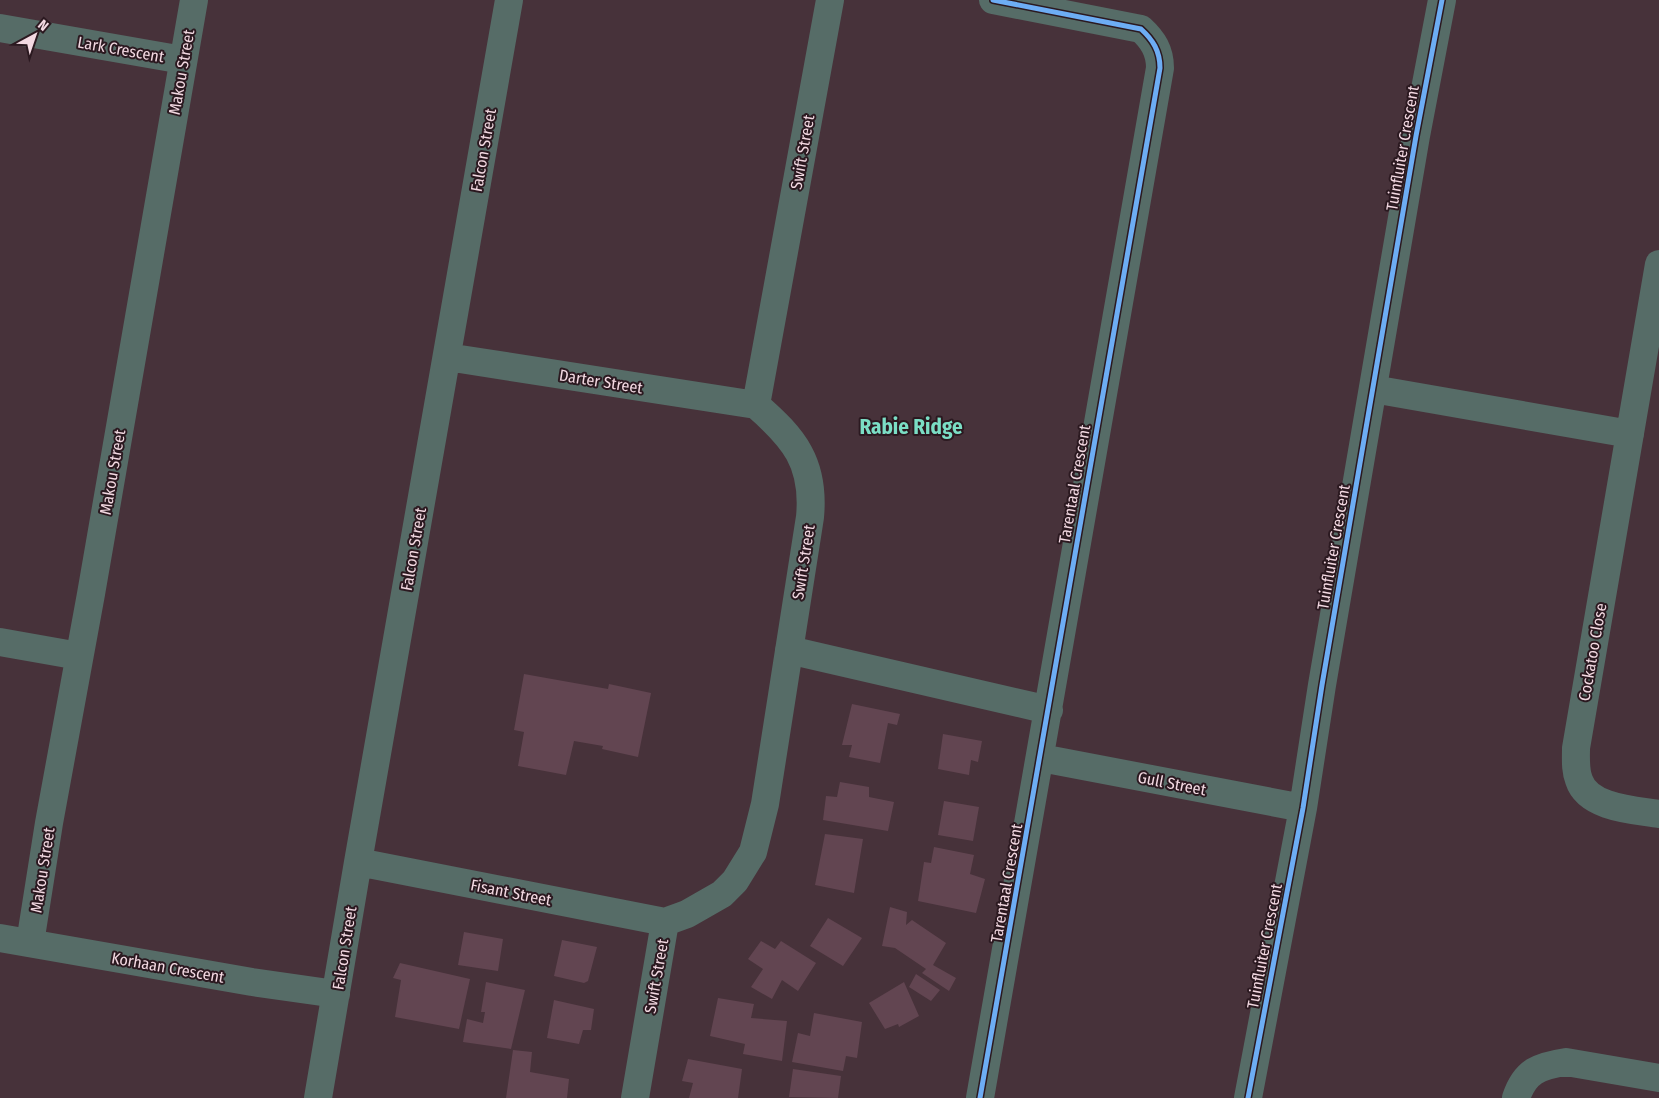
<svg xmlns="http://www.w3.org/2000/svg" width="1659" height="1098" font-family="'Fira Sans Condensed',sans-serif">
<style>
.building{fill:#624551}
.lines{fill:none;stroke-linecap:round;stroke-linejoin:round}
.minor{stroke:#566c67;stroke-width:28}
.cycleway-casing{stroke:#2b1920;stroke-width:8}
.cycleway{stroke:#6dadf4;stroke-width:5}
.labels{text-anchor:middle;stroke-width:4;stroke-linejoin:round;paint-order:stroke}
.street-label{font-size:16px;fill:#f3d9e2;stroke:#2b1920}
.district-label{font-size:21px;font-weight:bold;fill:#7bdec5;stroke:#2b1920}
</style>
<rect width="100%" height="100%" fill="#47323a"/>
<path class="building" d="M524 674 608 689 609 684 651 693 638 757 602 749 603 746 574 741 566 775 518 766 524 732 514 730Z
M852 704 900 714 897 725 888 723 880 763 849 757 852 745H842Z
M943 734 982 741 978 762 971 760 969 775 938 769Z
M840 782 869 787V797L894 802 888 831 823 820 826 796 837 797Z
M944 801 979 807 973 841 938 835Z
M825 834 863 839 854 893 815 885Z
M934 847 974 855 970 874 985 879 976 913 918 901 924 862 931 863Z
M890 907 907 912 906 925 912 920 946 943 933 965 956 978 949 991 922 973 926 969 895 948 882 946Z
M828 918 862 938 843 966 810 946Z
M464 932 503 939 498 971 458 965Z
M562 940 597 947 588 981 584 983 554 976Z
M761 941 775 949 781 941 816 963 798 991 782 980 772 999 751 987 763 969 748 959Z
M400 963 470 979 459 1029 395 1017 401 980 393 978Z
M916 974 940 990 931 1001 909 987Z
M486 982 525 990 511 1049 463 1042 467 1019 483 1023 485 1012H481Z
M904 982 919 1016 899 1027 898 1024 885 1029 869 1003Z
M718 998 754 1004 751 1018 787 1021 782 1061 743 1054 745 1044 710 1036Z
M554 1000 594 1009 591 1030H583L579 1044 547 1038Z
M814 1013 862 1022 857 1058 846 1056 843 1071 792 1062 798 1033 810 1036Z
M513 1050 532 1052 530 1072 569 1079 567 1098H506Z
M688 1059 742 1069 738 1098H689L693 1083 682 1081Z
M793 1069 841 1076 838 1098 789 1097Z"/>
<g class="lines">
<path class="minor" d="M0 28 183 60
M1659 264 1576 748C1576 759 1575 770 1579 780 1588 808 1634 810 1659 814
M447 357 756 405
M1373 389 1630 434
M756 405 830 0
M0 642 79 656
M789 650 1049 710
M1041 758 1303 808
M358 862 665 922
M665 922 687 914 722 894 735 881 753 852 765 804 810 517C815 463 794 438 756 405
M0 938 252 982 336 994
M30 943 49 823 91 594 194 0
M318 1098 358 862 509 0
M635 1098 665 922
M980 1098 1160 68C1160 51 1153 40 1141 29L993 0
M1248 1098 1303 808 1322 685 1416 136 1442 0
M1516 1098C1525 1071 1539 1066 1566 1062L1659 1078"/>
<defs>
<path id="cycleway" d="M980 1098 1160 68C1160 51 1153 40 1141 29L993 0
M1248 1098 1303 808 1322 685 1416 136 1442 0"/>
</defs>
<use href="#cycleway" class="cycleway-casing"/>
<use href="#cycleway" class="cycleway"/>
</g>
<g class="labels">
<g class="street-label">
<text transform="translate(121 49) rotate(10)" y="6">Lark Crescent</text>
<text transform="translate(181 72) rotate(-80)" y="6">Makou Street</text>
<text transform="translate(1402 148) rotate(-80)" y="6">Tuinfluiter Crescent</text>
<text transform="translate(483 150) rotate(-80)" y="6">Falcon Street</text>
<text transform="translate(802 152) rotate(-80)" y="6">Swift Street</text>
<text transform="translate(601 381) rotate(9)" y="6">Darter Street</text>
<text transform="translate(112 472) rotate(-80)" y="6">Makou Street</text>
<text transform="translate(1074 484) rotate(-80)" y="6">Tarentaal Crescent</text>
<text transform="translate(1333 547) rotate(-80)" y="6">Tuinfluiter Crescent</text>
<text transform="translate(413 549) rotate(-80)" y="6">Falcon Street</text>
<text transform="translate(803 562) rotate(-81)" y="6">Swift Street</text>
<text transform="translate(1592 652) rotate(-80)" y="6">Cockatoo Close</text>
<text transform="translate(1172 783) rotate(11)" y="6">Gull Street</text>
<text transform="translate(42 870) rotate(-81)" y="6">Makou Street</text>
<text transform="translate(1006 883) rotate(-80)" y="6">Tarentaal Crescent</text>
<text transform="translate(511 892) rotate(11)" y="6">Fisant Street</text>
<text transform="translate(1264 946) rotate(-79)" y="6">Tuinfluiter Crescent</text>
<text transform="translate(344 948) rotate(-81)" y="6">Falcon Street</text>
<text transform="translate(168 967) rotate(10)" y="6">Korhaan Crescent</text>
<text transform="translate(656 976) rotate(-80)" y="6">Swift Street</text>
</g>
<g class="district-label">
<text x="911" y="434">Rabie Ridge</text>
</g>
</g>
<g transform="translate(35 35) rotate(40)" stroke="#2b1920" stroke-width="4" paint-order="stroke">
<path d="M0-4L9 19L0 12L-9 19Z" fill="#f3d9e2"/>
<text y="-8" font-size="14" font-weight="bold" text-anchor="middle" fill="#f3d9e2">N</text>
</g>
</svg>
